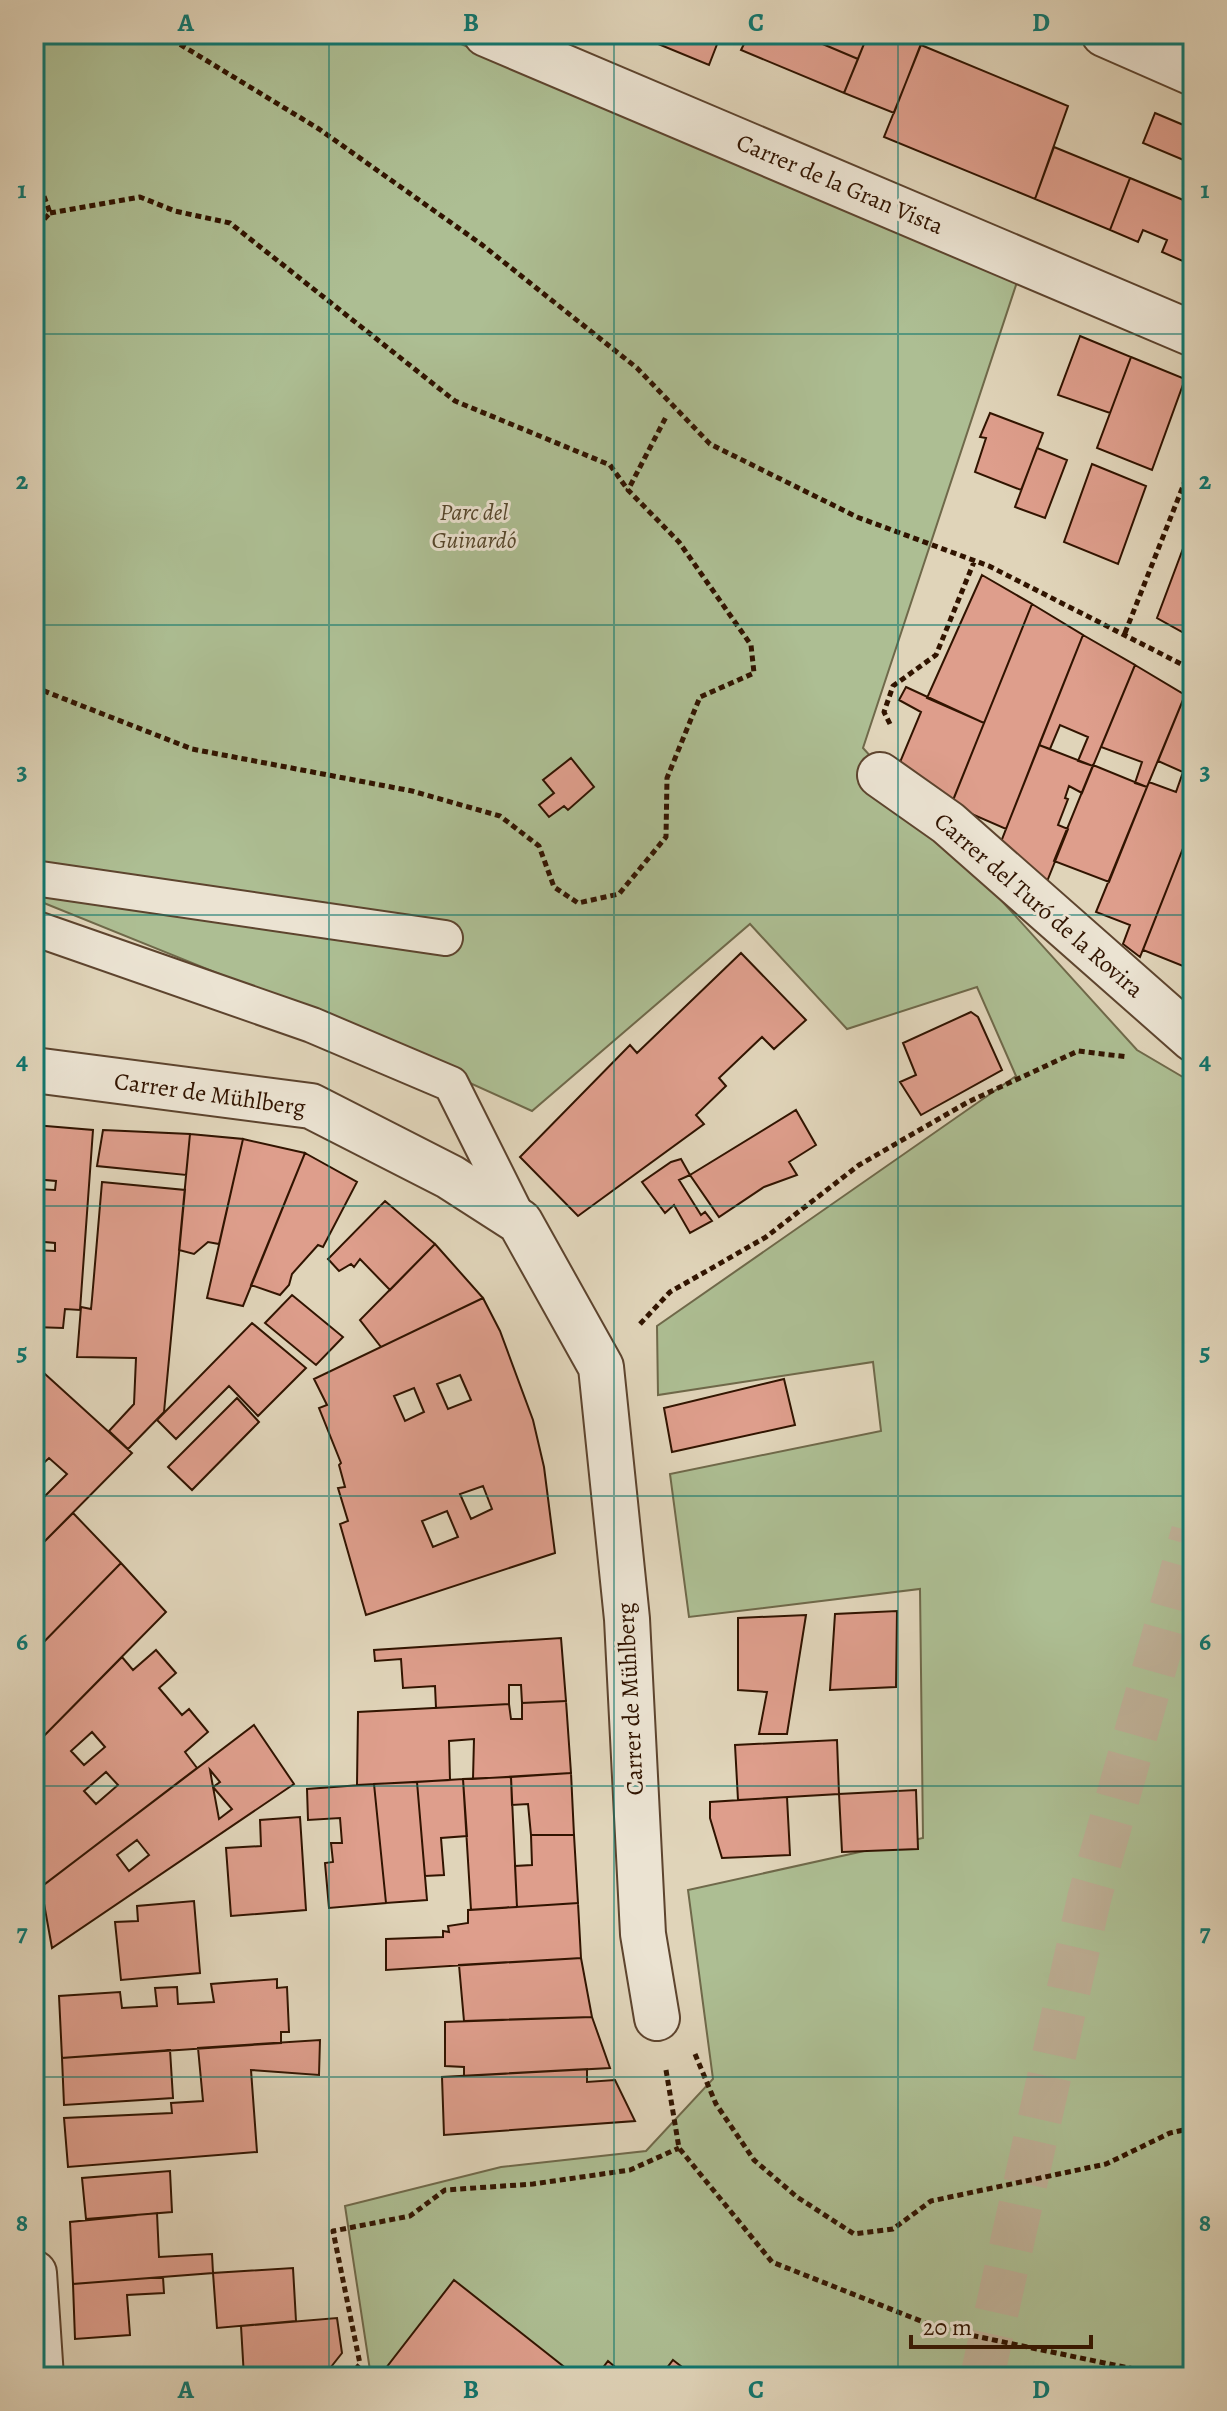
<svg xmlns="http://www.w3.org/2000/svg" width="1227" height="2411" font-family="Alegreya,serif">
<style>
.green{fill:#adbe93;stroke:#6f694a;stroke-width:2}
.building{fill:#de9e8c;stroke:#311400;stroke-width:2;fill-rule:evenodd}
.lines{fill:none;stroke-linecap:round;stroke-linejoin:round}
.primary-tunnel{stroke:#bdae94;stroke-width:44;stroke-dasharray:44 22;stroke-linecap:butt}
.lane-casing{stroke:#5d442e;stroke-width:38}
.street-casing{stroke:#5d442e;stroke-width:48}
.path{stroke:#311400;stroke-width:5;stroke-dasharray:6 4;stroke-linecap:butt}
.lane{stroke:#ebe3d2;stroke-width:34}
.street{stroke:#ebe3d2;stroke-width:44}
.grid{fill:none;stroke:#0f766e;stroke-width:2;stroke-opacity:0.55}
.labels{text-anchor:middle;stroke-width:6;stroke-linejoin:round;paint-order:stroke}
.street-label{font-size:24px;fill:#311400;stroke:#ebe3d2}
.park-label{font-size:24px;font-style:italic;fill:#56472c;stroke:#ebe3d2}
.neatline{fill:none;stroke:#0f766e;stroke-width:3}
.grid-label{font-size:26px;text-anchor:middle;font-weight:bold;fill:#0f766e}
</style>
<rect width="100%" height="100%" fill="#e0d4b9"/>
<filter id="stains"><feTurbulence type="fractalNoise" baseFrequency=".0025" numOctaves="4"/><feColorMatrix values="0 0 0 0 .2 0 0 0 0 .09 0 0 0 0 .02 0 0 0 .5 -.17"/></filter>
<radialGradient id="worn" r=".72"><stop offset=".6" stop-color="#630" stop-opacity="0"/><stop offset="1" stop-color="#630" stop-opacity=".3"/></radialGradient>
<path class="green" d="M34 34H437L1019 276 863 748 1137 1050 1193 1083V2377H371L345 2206 501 2167 646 2151 713 2079 688 1890 923 1838 920 1589 689 1617 670 1474 881 1431 873 1362 658 1395 657 1326 1016 1076 977 987 847 1029 750 924 532 1111 306 1009 34 899Z"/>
<path class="building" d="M634 34H721L709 65Z
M749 34H799L858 59 844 93 741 50Z
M799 34H868L858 59Z
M868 34 924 36 894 113 844 93Z
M921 45 1068 106 1035 199 884 137Z
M1155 113 1193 129V164L1143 143Z
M1054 147 1130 178 1110 230 1035 199Z
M1130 178 1193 204V243L1185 262 1162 252 1167 240 1143 230 1138 242 1110 230Z
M1193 243V266L1185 262Z
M1080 336 1131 357 1110 413 1058 395Z
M1131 357 1185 379 1152 470 1097 448Z
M990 413 1043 433 1021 490 975 472 986 438 980 437Z
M1037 448 1067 460 1045 518 1015 507Z
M1092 464 1146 486 1118 564 1064 542Z
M1187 538 1193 540V638L1157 618Z
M982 575 1032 604 984 723 927 698Z
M1032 604 1083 635 1006 829 951 805Z
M1083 635 1135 665 1093 766 1078 761 1088 737 1060 725 1050 749 1039 745Z
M1135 665 1185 695 1147 787 1135 783 1142 762 1101 747Z
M906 687 984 723 950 808 898 767 921 712 899 700Z
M1185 695 1193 700V823L1140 957 1123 944 1130 925 1096 912 1149 782 1176 792 1183 772 1158 761Z
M1039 745 1093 766 1082 793 1069 786 1065 798 1068 799 1058 825 1068 829 1046 884 999 847Z
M571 758 594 787 568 810 564 806 549 817 539 805 554 793 543 780Z
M1093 765 1147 787 1109 882 1054 861Z
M1193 823V970L1143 950Z
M741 953 806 1020 774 1049 762 1037 719 1078 726 1086 696 1115 704 1124 578 1216 520 1157 630 1045 637 1053Z
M971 1012 978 1017 1002 1070 921 1115 900 1082 916 1075 903 1043Z
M796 1110 816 1145 789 1162 797 1175 764 1187 719 1217 690 1175Z
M34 1125 93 1130 80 1310 65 1309 63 1328 34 1327V1250L55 1251V1243L34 1241V1204L37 1205V1189L55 1190 56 1181 34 1179Z
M103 1130 190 1134 186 1175 97 1166Z
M190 1134 243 1139 219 1244 208 1242 194 1254 179 1250Z
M243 1139 305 1153 243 1306 207 1298Z
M305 1153 357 1182 323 1247 318 1245 292 1274 289 1285 280 1295 251 1285Z
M681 1159 690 1175 679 1180 701 1215 705 1212 712 1221 690 1233 674 1205 665 1213 642 1182 671 1162Z
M102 1182 185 1190 164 1412 128 1449 109 1431 134 1404 136 1358 77 1357 81 1307 91 1309 92 1299Z
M385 1201 435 1244 390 1290 360 1259 354 1267 351 1264 339 1271 328 1259Z
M435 1244 483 1298 381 1347 360 1320Z
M292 1295 343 1337 316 1365 265 1323Z
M483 1298 500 1331 533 1420 544 1467 555 1553 366 1615 340 1524 348 1521 338 1488 345 1487 339 1465 341 1463 319 1408 327 1405 314 1379ZM460 1375 471 1400 448 1409 437 1384ZM414 1388 424 1412 405 1421 394 1396ZM483 1486 492 1509 471 1519 460 1494ZM447 1511 458 1537 433 1547 422 1521Z
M252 1323 306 1368 258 1416 229 1386 176 1439 157 1420Z
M34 1364 132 1453 34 1552V1507L67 1474 49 1458 34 1472Z
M784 1379 795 1425 672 1452 664 1408Z
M237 1398 259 1422 192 1490 168 1467Z
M73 1513 121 1563 34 1652V1552Z
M121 1563 166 1612 34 1746V1652Z
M897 1611 896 1687 830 1690 835 1614Z
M806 1615 787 1734H759L767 1692 738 1690V1618Z
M561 1638 566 1701 522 1703 521 1685H509V1704L436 1708 435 1686 403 1688 401 1659 375 1661 374 1650Z
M156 1650 176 1673 159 1688 182 1715 189 1709 208 1732 185 1752 197 1768 41 1887 34 1867V1746L122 1657 133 1670ZM92 1732 105 1747 84 1765 71 1751ZM106 1772 118 1785 96 1804 84 1791Z
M566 1701 571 1773 473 1779 474 1739 449 1741 450 1780 357 1785 358 1712 509 1704 511 1719H522V1703Z
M254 1725 294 1784 52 1948 41 1887ZM210 1770 220 1782 213 1787ZM213 1787 232 1809 219 1819ZM137 1840 149 1855 129 1871 117 1855Z
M837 1740 839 1794 738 1800 735 1745Z
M571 1773 574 1835H531L528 1804 512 1805 511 1777Z
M511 1777 517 1907 471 1910 463 1779Z
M463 1779 467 1836 441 1838 444 1875 425 1876 417 1782Z
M417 1782 427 1900 386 1903 374 1784Z
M374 1784 386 1903 329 1908 325 1863 333 1862 331 1843H342L340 1818 308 1820 307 1789Z
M916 1790 918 1849 842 1852 839 1794Z
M787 1797 790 1855 722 1858 710 1818V1802Z
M300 1817 306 1910 231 1916 226 1848 261 1846 260 1820Z
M531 1835H574L578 1903 517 1907 515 1866 532 1865Z
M194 1901 200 1973 121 1980 115 1922 138 1921 137 1906Z
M578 1903 581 1958 386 1970V1939L443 1937V1931L449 1932 448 1926 468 1923V1910Z
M581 1958 592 2017 464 2021 459 1965Z
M277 1979V1988L287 1987 289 2032H281V2043L62 2058 59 1996 120 1992 122 2008 157 2006 155 1988 177 1987 178 2004 214 2002 211 1984Z
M592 2017 610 2068 464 2076V2067L445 2066V2022Z
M320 2040 319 2075 251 2070 257 2152 68 2167 64 2118 172 2113 171 2103 203 2101 198 2048Z
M170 2050 173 2098 64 2105 62 2058Z
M587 2069V2082L615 2080 635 2121 444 2135 442 2077Z
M170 2171 172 2212 86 2219 82 2178Z
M157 2213 159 2257 212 2254 213 2273 73 2284 70 2222Z
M293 2268 296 2321 217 2328 213 2273Z
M163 2277 164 2293 127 2295 130 2335 75 2339 73 2284Z
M454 2280 577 2377H379Z
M337 2318 342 2353 323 2377H244L241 2326Z
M673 2360 695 2377H660Z
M608 2361 627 2377H596Z"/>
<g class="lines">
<path class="primary-tunnel" d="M982 2377 1089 1899 1193 1532"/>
<defs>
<path id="lane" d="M34 878 445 938
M34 928 312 1025 451 1084 520 1222"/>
<path id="street" d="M486 34 1193 334
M1104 34 1193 73
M880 775 948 823 1193 1039
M34 1070 311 1106 450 1177 520 1222 601 1367 627 1619 643 1934 657 2018
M34 2273 41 2377"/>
</defs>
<use href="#lane" class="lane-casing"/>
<use href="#street" class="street-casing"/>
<path class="path" d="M163 34 319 129 481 244 637 368 710 444 857 517 989 566 1193 670
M34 49 48 34
M34 168 50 213 34 230
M50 213 140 197 175 211 230 223 455 401 610 465 628 490
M1125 633 1193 461
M34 687 192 749 412 791 500 816 539 846 554 887 578 903 619 894 666 837 667 778 700 697 754 673 751 645 679 542 628 490 666 417
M890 724 884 712 893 686 936 655 974 562
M640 1324 670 1292 766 1237 859 1165 968 1102 1078 1051 1128 1057
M695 2054 716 2104 754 2160 797 2197 854 2234 893 2229 931 2201 1106 2164 1170 2133 1193 2128
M666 2070 679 2148 772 2262 941 2329 1172 2377
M349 2377 360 2364 333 2231 410 2216 445 2190 533 2184 630 2170 679 2148"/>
<use href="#lane" class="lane"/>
<use href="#street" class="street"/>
</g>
<path class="grid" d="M329 34V2377M614 34V2377M898 34V2377M34 334H1193M34 625H1193M34 915H1193M34 1206H1193M34 1496H1193M34 1786H1193M34 2077H1193"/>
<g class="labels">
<g class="street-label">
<text transform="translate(840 184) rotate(23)" y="8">Carrer de la Gran Vista</text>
<text transform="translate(1039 905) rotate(41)" y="8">Carrer del Turó de la Rovira</text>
<text transform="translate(210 1094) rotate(8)" y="8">Carrer de Mühlberg</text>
<text transform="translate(630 1699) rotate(-93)" y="8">Carrer de Mühlberg</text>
</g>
<g class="park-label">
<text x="474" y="520">Parc del<tspan x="474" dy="28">Guinardó</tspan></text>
</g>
</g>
<rect width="1227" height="2411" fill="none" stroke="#e0d4b9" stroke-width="88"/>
<path d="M911 2335v12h180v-12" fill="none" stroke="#311400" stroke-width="4"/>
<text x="923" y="2335" font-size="24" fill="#311400" stroke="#ebe3d2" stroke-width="6" paint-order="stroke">20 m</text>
<rect x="44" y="44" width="1139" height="2323" class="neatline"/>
<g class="grid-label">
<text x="186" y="31">A</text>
<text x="471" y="31">B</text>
<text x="756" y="31">C</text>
<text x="1041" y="31">D</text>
<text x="22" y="198">1</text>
<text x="1205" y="198">1</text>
<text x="22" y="489">2</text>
<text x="1205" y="489">2</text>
<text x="22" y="779">3</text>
<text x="1205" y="779">3</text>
<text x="22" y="1069">4</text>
<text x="1205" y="1069">4</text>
<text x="22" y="1360">5</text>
<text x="1205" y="1360">5</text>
<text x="22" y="1650">6</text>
<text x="1205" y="1650">6</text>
<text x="22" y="1941">7</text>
<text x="1205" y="1941">7</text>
<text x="22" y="2231">8</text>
<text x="1205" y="2231">8</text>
<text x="186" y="2398">A</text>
<text x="471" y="2398">B</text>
<text x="756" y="2398">C</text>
<text x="1041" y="2398">D</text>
</g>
<rect width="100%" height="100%" filter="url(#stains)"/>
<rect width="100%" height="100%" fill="url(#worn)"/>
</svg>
